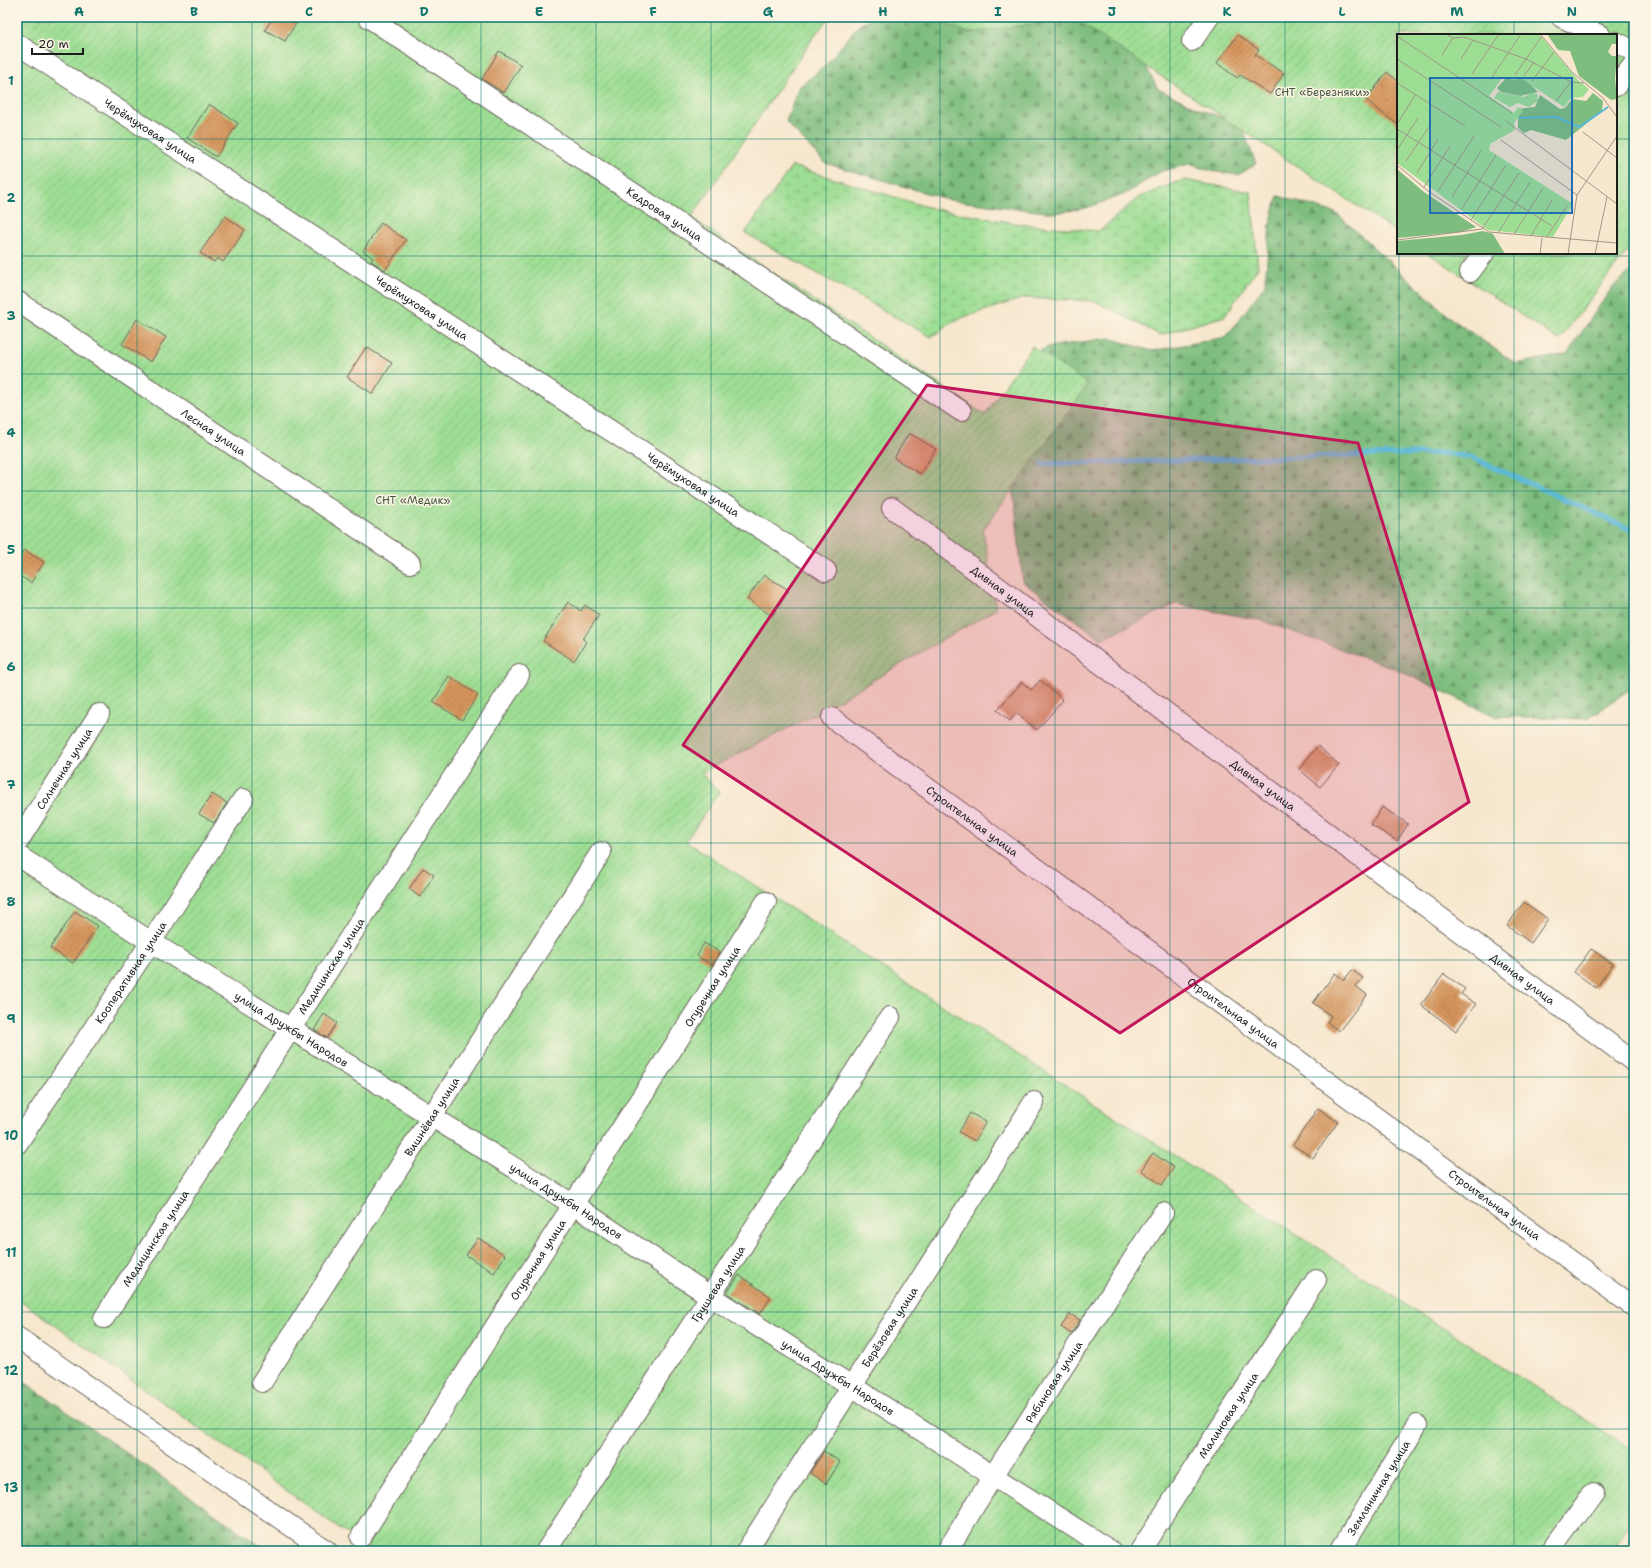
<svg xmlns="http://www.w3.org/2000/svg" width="1651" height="1568" font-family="'Shantell Sans',sans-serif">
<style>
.forest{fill:url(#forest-firs);stroke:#4d6c4d}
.wetland{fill:url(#wetland-marsh);stroke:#5d7d58}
.garden{fill:url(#garden-furrows);stroke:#5d7d58}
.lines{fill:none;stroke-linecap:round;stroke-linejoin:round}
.stream{stroke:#5ab8d8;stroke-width:5}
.building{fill:url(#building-hatch)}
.street-casing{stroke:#69635a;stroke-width:22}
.street{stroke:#fff;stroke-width:20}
.marked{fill:#c2185b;fill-opacity:0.2;stroke:#c2185b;stroke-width:3;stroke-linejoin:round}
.grid{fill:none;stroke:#0f766e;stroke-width:1;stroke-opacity:0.55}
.labels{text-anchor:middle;stroke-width:3;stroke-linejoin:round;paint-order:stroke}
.park-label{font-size:11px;fill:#435640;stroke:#fcf5e5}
.street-label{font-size:11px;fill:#1c1c1c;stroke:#fcf5e5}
.inset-river{fill:none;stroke:#5ab8d8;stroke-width:2}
.inset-road{fill:none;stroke:#9f9687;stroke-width:1}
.view{fill:#1f6fb2;fill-opacity:0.15;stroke:#1f6fb2;stroke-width:2}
.inset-edge{fill:none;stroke:#1c1c1c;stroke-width:2}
.neatline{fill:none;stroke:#0f766e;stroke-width:1.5}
.grid-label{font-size:13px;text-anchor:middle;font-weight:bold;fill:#0f766e}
</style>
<defs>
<pattern id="forest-firs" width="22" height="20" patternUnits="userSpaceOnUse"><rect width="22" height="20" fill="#7ebd7e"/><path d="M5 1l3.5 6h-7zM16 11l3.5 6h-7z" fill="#696"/></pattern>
<pattern id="wetland-marsh" width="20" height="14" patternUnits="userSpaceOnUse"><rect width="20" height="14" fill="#9ede94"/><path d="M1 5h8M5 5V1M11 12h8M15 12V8" fill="none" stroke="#88be7f"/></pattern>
<pattern id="garden-furrows" width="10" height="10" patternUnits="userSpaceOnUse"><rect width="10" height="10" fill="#9ede94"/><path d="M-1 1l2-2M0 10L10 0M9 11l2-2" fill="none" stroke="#88be7f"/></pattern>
<pattern id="building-hatch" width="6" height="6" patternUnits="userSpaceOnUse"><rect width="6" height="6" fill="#d6955c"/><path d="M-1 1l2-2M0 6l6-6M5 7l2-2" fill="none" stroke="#ad794b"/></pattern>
</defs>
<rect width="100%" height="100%" fill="#fcf5e5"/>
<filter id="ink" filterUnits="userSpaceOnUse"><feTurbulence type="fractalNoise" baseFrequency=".025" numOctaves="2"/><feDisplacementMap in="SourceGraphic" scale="8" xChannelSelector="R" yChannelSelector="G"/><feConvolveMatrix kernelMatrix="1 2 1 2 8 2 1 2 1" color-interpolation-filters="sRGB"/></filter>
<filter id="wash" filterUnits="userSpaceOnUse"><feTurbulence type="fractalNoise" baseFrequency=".012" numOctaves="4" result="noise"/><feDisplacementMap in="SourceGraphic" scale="16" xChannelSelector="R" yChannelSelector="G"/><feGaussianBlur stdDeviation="0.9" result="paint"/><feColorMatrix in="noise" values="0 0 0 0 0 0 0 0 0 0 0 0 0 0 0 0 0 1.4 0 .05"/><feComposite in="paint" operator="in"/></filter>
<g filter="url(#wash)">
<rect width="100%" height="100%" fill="#f7e7ce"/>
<path class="forest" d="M872 17H1114L1139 54 1158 89 1197 108 1241 125 1256 164 1238 175 1211 171 1189 164 1162 171 1123 195 1086 208 1054 213 950 200 825 163 786 122 798 88 825 66 858 26Z
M1278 196 1336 213 1452 319 1516 364 1567 354 1611 289 1634 268V686L1588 719 1495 716 1396 669 1260 620 1176 604 1101 639 1023 582 1010 458 1023 360 1048 347 1109 338 1152 351 1226 337 1265 285 1270 224Z
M17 1377 268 1551H17Z"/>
<path class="wetland" d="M792 166 934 209 1020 224 1099 231 1139 197 1184 180 1251 192 1258 267 1225 316 1160 335 1095 301 1024 298 958 319 931 337 745 233Z"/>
<path class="garden" d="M17 17H830L817 32 691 218 985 415 1032 346 1088 384 983 530 996 609 808 718 701 773 719 792 686 841 1634 1451V1517L1613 1551H371L17 1298Z
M930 17H1634V242L1559 340 1428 253H1616V35H1398V233L1073 18 969 33Z"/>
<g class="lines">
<path class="stream" d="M1042 464 1444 453 1471 457 1634 531"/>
</g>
<g id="blocks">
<path class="building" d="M273 17H300L285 41 265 30Z
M1238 35 1259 50 1255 55 1284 73 1270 94 1240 75 1237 78 1217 63Z
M499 51 521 65 504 93 482 79Z
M1387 72 1398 81V125L1366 100Z
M209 104 238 123 216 157 187 138Z
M225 216 245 230 223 262 217 258 214 262 200 253Z
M381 223 406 240 385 270 371 261 373 258 363 251Z
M137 319 166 337 151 362 122 344Z
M366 347 392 363 373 394 347 377Z
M909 433 936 449 920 474 894 458Z
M24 550 44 562 31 583 17 574V561Z
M764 575 789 590 772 616 747 599Z
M568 602 581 611 585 605 599 615 583 639 586 642 574 661 543 641Z
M449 676 478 695 462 720 433 702Z
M1040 680 1063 700 1037 730 1017 713 1010 721 997 710 1022 682 1031 690Z
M1318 746 1339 765 1320 787 1299 769Z
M212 794 227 803 214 823 199 814Z
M1382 807 1408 824 1397 841 1371 825Z
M423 868 434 875 420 897 409 889Z
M1524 902 1548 919 1531 943 1507 926Z
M75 911 98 926 73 963 50 948Z
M704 943 720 952 712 965 697 956Z
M1591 949 1613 964 1596 988 1574 972Z
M1352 970 1363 978 1356 986 1367 995 1339 1031 1327 1022 1331 1016 1313 1003 1335 973 1344 980Z
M1444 974 1465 989 1461 994 1476 1004 1456 1031 1421 1005Z
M324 1014 337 1023 327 1038 314 1030Z
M1318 1108 1338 1122 1313 1158 1293 1145Z
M970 1113 986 1122 975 1141 959 1132Z
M1153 1153 1174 1168 1162 1185 1141 1170Z
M478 1238 505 1255 494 1273 466 1255Z
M739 1275 771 1297 760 1314 727 1293Z
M1070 1314 1080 1320 1071 1334 1061 1327Z
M824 1451 840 1462 826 1484 810 1473Z"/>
</g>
</g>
<g filter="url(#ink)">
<use href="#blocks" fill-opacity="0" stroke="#69635a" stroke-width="1"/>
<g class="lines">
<defs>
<g id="street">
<path id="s1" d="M368 17 961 411"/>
<path d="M1561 17 1600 35"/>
<path d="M1192 41 1209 17"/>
<path d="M1616 42 1634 51"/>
<path id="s2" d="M17 44 826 571"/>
<path d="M1616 86 1634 64"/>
<path d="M1470 272 1484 253"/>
<path id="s3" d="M17 301 410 563"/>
<path id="s4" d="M892 508 1634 1062"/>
<path id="s5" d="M832 718 1634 1307"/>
<path id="s6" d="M17 843 99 714"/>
<path id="s7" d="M17 855 151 942 574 1205 710 1296 1111 1551"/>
<path id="s8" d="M17 1144 151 942 243 799"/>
<path id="s9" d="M104 1318 519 675"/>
<path d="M17 1337 327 1551"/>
<path id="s10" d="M262 1382 601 852"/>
<path id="s11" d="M361 1537 766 902"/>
<path id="s12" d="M546 1551 890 1017"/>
<path id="s13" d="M746 1551 1034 1102"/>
<path id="s14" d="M947 1551 993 1476 1163 1213"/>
<path id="s15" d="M1140 1551 1316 1280"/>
<path id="s16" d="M1340 1551 1417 1425"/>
<path d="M1551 1551 1594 1492"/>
</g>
</defs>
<use href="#street" class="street-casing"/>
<use href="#street" class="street"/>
</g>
</g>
<path class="marked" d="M927 385 1358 443 1469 802 1120 1033 683 745Z"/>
<path class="grid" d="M137 17V1551M252 17V1551M366 17V1551M481 17V1551M596 17V1551M711 17V1551M826 17V1551M940 17V1551M1055 17V1551M1170 17V1551M1285 17V1551M1399 17V35M1514 17V35M17 139H1398M1616 139H1634M1399 253V1551M1514 253V1551M17 256H1634M17 374H1634M17 491H1634M17 608H1634M17 725H1634M17 843H1634M17 960H1634M17 1077H1634M17 1194H1634M17 1312H1634M17 1429H1634"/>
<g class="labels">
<g class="park-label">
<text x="1322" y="96">СНТ «Березняки»</text>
<text x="413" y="504">СНТ «Медик»</text>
</g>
<g class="street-label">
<text dy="4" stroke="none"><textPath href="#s2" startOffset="159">Черёмуховая улица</textPath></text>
<text dy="4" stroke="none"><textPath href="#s1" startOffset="356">Кедровая улица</textPath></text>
<text dy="4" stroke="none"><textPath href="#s2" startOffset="483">Черёмуховая улица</textPath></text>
<text dy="4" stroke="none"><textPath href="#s3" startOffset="236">Лесная улица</textPath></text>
<text dy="4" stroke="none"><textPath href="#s2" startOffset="807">Черёмуховая улица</textPath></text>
<text dy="4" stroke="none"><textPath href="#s4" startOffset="139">Дивная улица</textPath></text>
<text dy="4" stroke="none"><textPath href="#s6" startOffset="88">Солнечная улица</textPath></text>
<text dy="4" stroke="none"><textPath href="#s4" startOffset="463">Дивная улица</textPath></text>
<text dy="4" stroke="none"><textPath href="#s5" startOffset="174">Строительная улица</textPath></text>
<text dy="4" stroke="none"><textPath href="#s9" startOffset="419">Медицинская улица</textPath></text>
<text dy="4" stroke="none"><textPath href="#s8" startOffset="206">Кооперативная улица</textPath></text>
<text dy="4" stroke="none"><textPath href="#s4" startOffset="787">Дивная улица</textPath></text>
<text dy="4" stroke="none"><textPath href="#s11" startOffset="653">Огуречная улица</textPath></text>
<text dy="4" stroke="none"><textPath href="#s5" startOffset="498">Строительная улица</textPath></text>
<text dy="4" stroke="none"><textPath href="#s7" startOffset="325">улица Дружбы Народов</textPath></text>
<text dy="4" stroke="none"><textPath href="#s10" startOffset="315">Вишнёвая улица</textPath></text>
<text dy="4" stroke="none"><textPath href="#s7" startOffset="649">улица Дружбы Народов</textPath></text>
<text dy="4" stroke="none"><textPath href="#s5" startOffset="822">Строительная улица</textPath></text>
<text dy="4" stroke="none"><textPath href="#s9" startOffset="95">Медицинская улица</textPath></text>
<text dy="4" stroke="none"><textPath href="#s11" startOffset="329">Огуречная улица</textPath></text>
<text dy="4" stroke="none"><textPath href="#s12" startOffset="318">Грушевая улица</textPath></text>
<text dy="4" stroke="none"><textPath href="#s13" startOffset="266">Берёзовая улица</textPath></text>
<text dy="4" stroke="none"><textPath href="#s7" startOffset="973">улица Дружбы Народов</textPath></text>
<text dy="4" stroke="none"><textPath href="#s14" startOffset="200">Рябиновая улица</textPath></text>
<text dy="4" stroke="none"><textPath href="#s15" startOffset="162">Малиновая улица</textPath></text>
<text dy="4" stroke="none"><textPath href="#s16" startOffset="74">Земляничная улица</textPath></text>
</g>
</g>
<g transform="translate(1397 34)">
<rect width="220" height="220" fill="#f7e7ce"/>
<path d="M150 0H220V10H215L211 18 215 22H220L218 44 220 65 214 66 182 42 173 17 161 16ZM118 43 128 45 141 58 123 62 104 58 100 54 109 44ZM196 59 206 67 205 77 169 106 134 96 127 99 121 94V75L138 73 143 61 163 75 168 74 175 65 189 67ZM0 135 27 158 79 193 64 198 0 204ZM86 197 96 200 108 220H0V207L65 201Z" fill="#7ebd7e"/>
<path d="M101 58 127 63 134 59 140 60 141 67 132 73 121 69 113 73 97 64Z" fill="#9ede94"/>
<path d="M0 0H142L181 46 192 55 186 63 174 64 167 73 125 45 116 46 106 43 92 62 117 79 121 73 126 77 117 89 118 96 93 110 92 116 176 170 156 203 91 196 0 129Z" fill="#9ede94"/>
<path class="inset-river" d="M122 84 159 83 182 93 211 73"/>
<path class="inset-road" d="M49 0 56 4 67 3 129 25 174 48 187 49M143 0 176 39 206 64 220 83M0 2 115 79M45 21 56 4M0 25 104 93M64 25 76 6M75 40 102 0M118 41 145 2M127 42 137 28M95 43 124 0M135 47 157 18M0 49 68 92M159 67 174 48M109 87 220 170M0 90 19 60M0 95 155 192M186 98 220 124M104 106 180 161M0 116 21 84M9 127 32 93M0 131 31 157 92 198 220 209M20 139 41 105M27 153 53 112M41 157 77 102M180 161 220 102M55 163 84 117M64 176 99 121M74 186 109 131M85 195 122 139M101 199 133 148M117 200 146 154M134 202 155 166M149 204 170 172M0 206 85 195M143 220 145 204M171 220 180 161M198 220 210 163"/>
<path class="view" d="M33 44H175V179H33Z"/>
<rect width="220" height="220" class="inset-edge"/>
</g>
<rect width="1651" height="1568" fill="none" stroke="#fcf5e5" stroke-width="44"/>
<path d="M32 48v6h51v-6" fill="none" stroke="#1c1c1c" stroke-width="2"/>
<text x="38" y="48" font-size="12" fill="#1c1c1c" stroke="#fcf5e5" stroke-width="3" paint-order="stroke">20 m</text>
<rect x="22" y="22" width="1607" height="1524" class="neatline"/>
<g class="grid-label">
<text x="79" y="16">A</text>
<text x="194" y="16">B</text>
<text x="309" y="16">C</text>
<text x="424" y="16">D</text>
<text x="539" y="16">E</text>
<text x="653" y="16">F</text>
<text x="768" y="16">G</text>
<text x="883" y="16">H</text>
<text x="998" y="16">I</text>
<text x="1112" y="16">J</text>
<text x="1227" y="16">K</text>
<text x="1342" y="16">L</text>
<text x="1457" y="16">M</text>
<text x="1572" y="16">N</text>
<text x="11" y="85">1</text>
<text x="11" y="202">2</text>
<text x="11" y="320">3</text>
<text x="11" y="437">4</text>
<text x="11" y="554">5</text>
<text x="11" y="671">6</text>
<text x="11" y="789">7</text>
<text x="11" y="906">8</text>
<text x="11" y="1023">9</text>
<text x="11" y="1140">10</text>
<text x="11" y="1257">11</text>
<text x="11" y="1375">12</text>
<text x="11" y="1492">13</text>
</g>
</svg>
